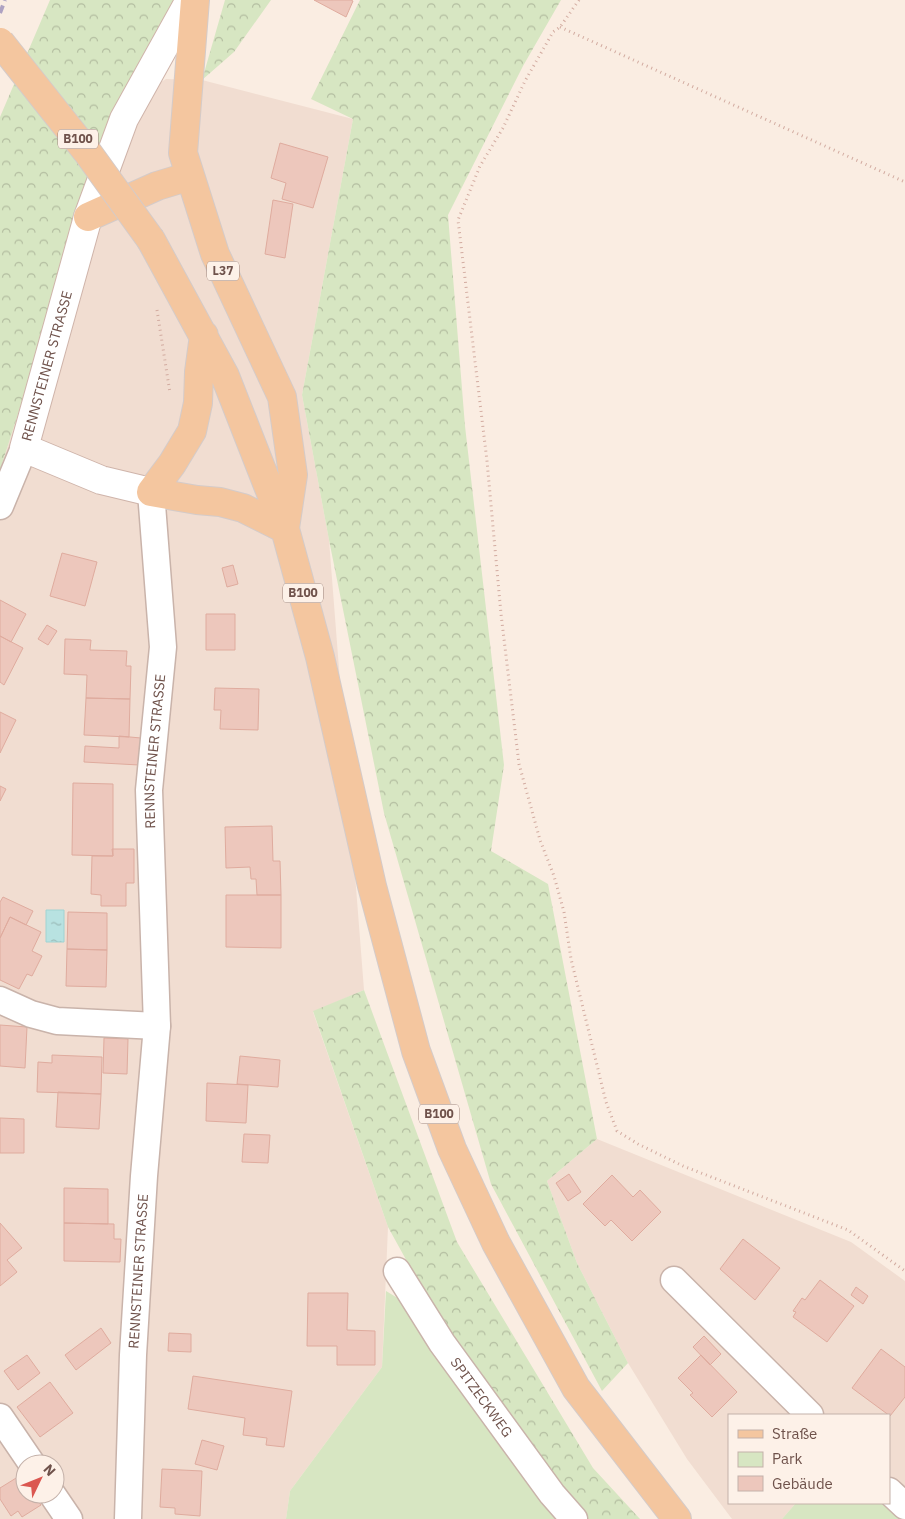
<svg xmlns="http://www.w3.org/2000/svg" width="905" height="1519" font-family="'IBM Plex Sans',sans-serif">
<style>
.residential{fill:#f1ddd1;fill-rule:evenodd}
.green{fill:#d7e6c2}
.forest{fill:url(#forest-crowns)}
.water{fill:url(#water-ripples);stroke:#a0d3d2}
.building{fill:#edc7bc;stroke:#dfab9e}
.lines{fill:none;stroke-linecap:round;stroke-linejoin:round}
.minor-casing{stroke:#c9b3aa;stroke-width:29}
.secondary-casing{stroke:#cfb4aa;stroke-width:30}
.primary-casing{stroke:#d4cbc9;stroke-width:30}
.path{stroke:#d2aba0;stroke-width:3;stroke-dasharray:1 4;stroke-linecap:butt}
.minor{stroke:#fff;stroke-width:26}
.secondary{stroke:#fff;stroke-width:28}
.primary{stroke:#f4c69f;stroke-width:28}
.rail{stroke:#aea2c2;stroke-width:4;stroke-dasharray:8 5;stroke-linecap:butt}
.primary-bridge-casing{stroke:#d4cbc9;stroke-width:30;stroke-linecap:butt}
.primary-bridge{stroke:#f4c69f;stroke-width:28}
.labels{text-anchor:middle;stroke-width:4;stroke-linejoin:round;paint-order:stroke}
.shield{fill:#fdf1e8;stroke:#9a827a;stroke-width:1}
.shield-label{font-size:12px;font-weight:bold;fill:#6f524b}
.street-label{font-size:14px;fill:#6f524b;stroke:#fdf1e8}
</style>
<defs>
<pattern id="forest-crowns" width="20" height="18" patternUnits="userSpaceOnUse" patternTransform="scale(1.25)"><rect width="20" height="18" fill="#d7e6c2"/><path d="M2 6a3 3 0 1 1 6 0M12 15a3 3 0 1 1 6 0" fill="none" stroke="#b3bda0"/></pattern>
<pattern id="water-ripples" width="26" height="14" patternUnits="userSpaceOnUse" patternTransform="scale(1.25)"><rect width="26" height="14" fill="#b8e2e1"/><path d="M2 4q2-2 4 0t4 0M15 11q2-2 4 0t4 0" fill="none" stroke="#9abab8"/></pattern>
</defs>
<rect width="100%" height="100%" fill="#faede2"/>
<path class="residential" d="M166 79 202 80 353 119 302 395 329 540 364 990 313 1012 388 1227 382 1367 290 1491 286 1519H0V470L116 110ZM25 1464H55V1494H25Z
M597 1139 851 1242 905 1281V1492L889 1477V1415H729V1503H796L782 1519H732L687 1459 628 1363 577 1263 547 1181Z"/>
<path class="green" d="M386 1291 406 1303 555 1519H286L290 1491 382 1367Z
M796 1503H888L905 1516V1519H782Z"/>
<path class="forest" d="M50 0H175L116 110 0 470V117Z
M225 0H271L234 52 202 80Z
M360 0H561L523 66 448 215 465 426 504 765 491 851 548 884 597 1139 547 1181 577 1263 628 1363 602 1391 491 1184 384 813 329 540 302 395 353 119 311 99Z
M364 990 457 1242 593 1468 640 1519H585L446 1332 388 1227 313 1011Z"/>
<path class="water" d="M46 910H64V942H46Z"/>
<path class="building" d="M314 0H351L353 1 346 17Z
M280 143 328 157 313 208 282 199 286 183 271 178Z
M273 200 293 204 285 258 265 254Z
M62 553 97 562 85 606 50 596Z
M233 565 238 584 227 587 222 568Z
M0 600 26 614 11 642 0 636Z
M206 614H235V650H206Z
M47 625 57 631 48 645 38 639Z
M0 636 23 648 4 685 0 682Z
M65 639 91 640 90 650 127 651 126 666H131L130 699 86 698 87 675 64 674Z
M215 688 259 689 258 730 220 729 221 710H214Z
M86 698 130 699 129 737 84 735Z
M0 712 16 720 0 753Z
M119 736 141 738 139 765 84 762 85 746 119 748Z
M73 783 113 784V856L72 855Z
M0 786 6 789 0 801Z
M272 826 273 861H280L281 895H257L256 879H251L250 867 226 868 225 827Z
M112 849H134V883H126V906H101V895L91 894 92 856H113Z
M226 895H281V948L226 947Z
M3 897 33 911 26 925 10 917 0 938V902Z
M68 912 107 913V950L67 949Z
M10 917 41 932 32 951 42 956 32 976 27 974 19 989 0 980V938Z
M67 949 107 950 106 987 66 986Z
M0 1025 27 1027 25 1068 0 1066Z
M104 1038 128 1039 127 1074 103 1073Z
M52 1055 102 1057 101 1094 37 1092 38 1062 52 1063Z
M240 1056 280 1060 278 1087 237 1084Z
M207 1083 248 1085 246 1123 206 1121Z
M58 1092 101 1094 99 1129 56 1127Z
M0 1118 24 1119V1153H0Z
M244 1134 270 1135 268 1163 242 1162Z
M569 1174 581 1192 568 1201 556 1183Z
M612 1175 633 1197 640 1190 661 1212 632 1241 611 1220 605 1226 583 1204Z
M64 1188 108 1189V1224L64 1223Z
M0 1223 22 1248 7 1260 17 1272 0 1286Z
M64 1223 114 1224V1239H121L120 1262 64 1261Z
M743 1239 780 1268 755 1300 720 1269Z
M820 1280 854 1306 827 1342 793 1317 796 1312 793 1311 802 1298 805 1300Z
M856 1287 868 1296 863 1304 851 1295Z
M308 1293H348L347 1330 375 1331V1365H337V1346H307Z
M101 1328 111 1343 76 1370 65 1355Z
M169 1333 191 1334V1352L168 1351Z
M704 1336 721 1354 710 1365 693 1347Z
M881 1349 905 1367V1397L890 1416 852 1388Z
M27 1355 40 1373 18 1390 4 1371Z
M701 1355 737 1392 712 1417 690 1395 693 1393 678 1378Z
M193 1376 292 1391 284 1447 266 1445 267 1438 243 1435 245 1418 188 1409Z
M50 1382 73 1413 40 1437 17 1407Z
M202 1440 224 1446 217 1470 195 1464Z
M162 1469 202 1471 200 1516 175 1514V1508L160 1507Z
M21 1475 25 1482V1494H33L41 1505 22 1517 18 1511 11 1516 0 1499V1488Z"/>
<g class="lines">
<defs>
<g id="minor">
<path d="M0 506 24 448"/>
<path d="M0 1000 31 1014 57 1021 157 1026"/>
<path id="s1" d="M397 1271 442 1343 552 1494 574 1519"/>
<path d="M674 1280 810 1415"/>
<path d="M0 1417 32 1464"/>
<path d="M889 1491 905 1506"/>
<path d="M52 1494 69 1519"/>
<path id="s2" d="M128 1519 133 1355 144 1176 157 1026 149 790 163 647 151 492"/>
</g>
<g id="secondary">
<path id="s3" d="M151 492 101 480 24 448 88 217 124 119 190 0"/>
</g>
<path id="primary" d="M195 0 183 153 215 254 282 397 293 475 285 528
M88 217 157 186 190 176
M151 240 225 376 285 529 320 657 372 886 416 1051 452 1149 496 1243 576 1388 677 1519
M204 335 199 372 198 403 192 431 172 464 151 492 197 500 220 502 243 508 285 529"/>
</defs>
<use href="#minor" class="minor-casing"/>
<use href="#secondary" class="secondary-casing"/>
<use href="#primary" class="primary-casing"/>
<path class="path" d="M579 0 560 27 553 32 525 81 503 128 480 166 458 220 487 461 501 614 519 764 540 840 554 876 564 912 571 959 606 1102 617 1131 638 1144 683 1166 848 1230 905 1271
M560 27 905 182
M157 310 170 393"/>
<use href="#minor" class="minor"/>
<use href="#secondary" class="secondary"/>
<use href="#primary" class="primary"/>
<path class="rail" d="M0 13 5 0"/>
<defs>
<path id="primary-bridge" d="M0 42 88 153 151 240"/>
</defs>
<use href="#primary-bridge" class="primary-bridge-casing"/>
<use href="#primary-bridge" class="primary-bridge"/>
</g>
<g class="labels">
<g class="shield">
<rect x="58" y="129.5" width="40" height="19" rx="4"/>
<rect x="207" y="261.5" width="32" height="19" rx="4"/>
<rect x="283" y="583.5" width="40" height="19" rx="4"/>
<rect x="419" y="1104.5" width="40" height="19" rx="4"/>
</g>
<g class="shield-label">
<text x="78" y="143">B100</text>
<text x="223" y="275">L37</text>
<text x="303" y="597">B100</text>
<text x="439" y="1118">B100</text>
</g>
<g class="street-label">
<text dy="5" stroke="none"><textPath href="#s3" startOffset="220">RENNSTEINER STRASSE</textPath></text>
<text dy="5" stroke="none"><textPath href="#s2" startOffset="769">RENNSTEINER STRASSE</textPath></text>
<text dy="5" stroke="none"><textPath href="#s2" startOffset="248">RENNSTEINER STRASSE</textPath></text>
<text dy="5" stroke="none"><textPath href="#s1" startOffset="152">SPITZECKWEG</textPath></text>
</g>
</g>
<rect x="728" y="1414" width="162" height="90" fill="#fdf1e8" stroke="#c4b1a9"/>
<rect x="738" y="1430" width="25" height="8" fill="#f4c69f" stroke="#c4b1a9"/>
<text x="772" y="1439" font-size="15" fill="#6f524b">Straße</text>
<rect x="738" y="1452" width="25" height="15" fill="#d7e6c2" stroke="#c4b1a9"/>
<text x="772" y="1464" font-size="15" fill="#6f524b">Park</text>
<rect x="738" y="1476" width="25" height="15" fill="#edc7bc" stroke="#c4b1a9"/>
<text x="772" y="1489" font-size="15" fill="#6f524b">Gebäude</text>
<g transform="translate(40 1479) rotate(47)"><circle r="24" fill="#fdf1e8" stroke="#c4b1a9"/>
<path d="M0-4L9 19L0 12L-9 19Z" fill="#db5750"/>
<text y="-8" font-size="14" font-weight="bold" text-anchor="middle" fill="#6f524b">N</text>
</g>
</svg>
